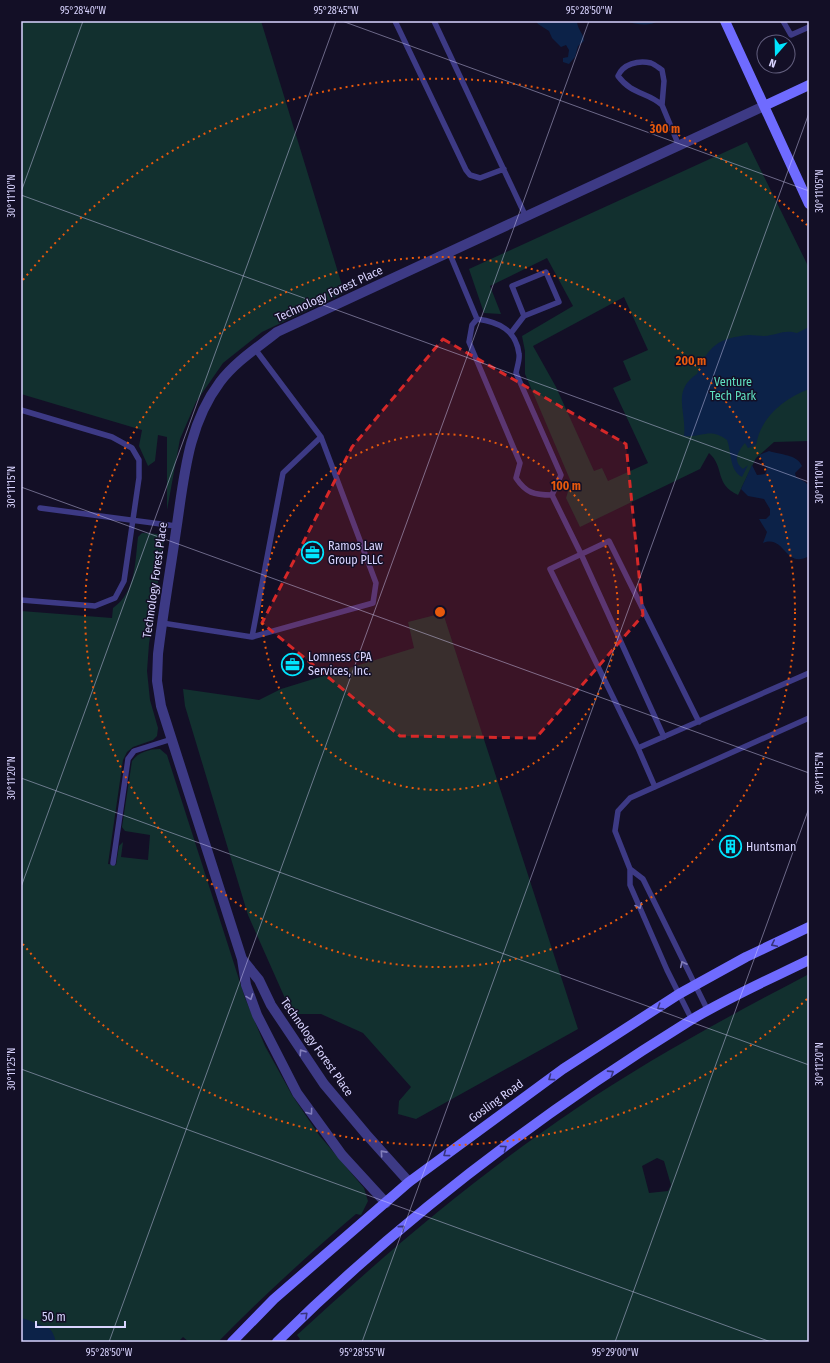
<svg xmlns="http://www.w3.org/2000/svg" width="830" height="1363" font-family="'Fira Sans Condensed',sans-serif">
<style>
.green{fill:#12302f;fill-rule:evenodd}
.water{fill:#0c2248}
.lines{fill:none;stroke-linecap:round;stroke-linejoin:round}
.river{stroke:#0c2248;stroke-width:21}
.lane{stroke:#3d3a85;stroke-width:5.5}
.street{stroke:#3d3a85;stroke-width:10}
.secondary{stroke:#6f6bff;stroke-width:10}
.oneway{stroke:#837fbc}
.oneway2{stroke:#38347d}
.marked{fill:#d62828;fill-opacity:0.2;stroke:#d62828;stroke-width:3;stroke-dasharray:8 5;stroke-linejoin:round}
.ticks{fill:none;stroke:#d9d4ff;stroke-width:1;stroke-opacity:0.45}
.ring{fill:none;stroke:#e8590c;stroke-width:2;stroke-dasharray:2 4}
.labels{text-anchor:middle;stroke-width:3;stroke-linejoin:round;paint-order:stroke}
.street-label{font-size:12px;fill:#d9d4ff;stroke:#130f26}
.park-label{font-size:12px;fill:#5fe0c0;stroke:#130f26}
.poi-label{font-size:12px;fill:#d9d4ff;stroke:#130f26;text-anchor:start}
.centre{fill:#e8590c;stroke:#130f26;stroke-width:2}
.ring-label{font-size:12px;text-anchor:middle;font-weight:bold;fill:#e8590c;stroke:#130f26;stroke-width:3;stroke-linejoin:round;paint-order:stroke}
.neatline{fill:none;stroke:#d9d4ff;stroke-width:1.5}
.ticks-label{font-size:10px;text-anchor:middle;fill:#d9d4ff}
</style>
<rect width="100%" height="100%" fill="#130f26"/>
<path class="green" d="M21 21H261L341 282 344 293 262 332 223 363 196 402 180 439 167 510V437L158 435 155 461 148 466 139 446 142 430 21 394Z
M747 142 809 268V441L774 442 756 458 738 495C714 484 725 467 709 453L700 469 580 527 566 498 571 482 525 374V351L522 336 573 306 547 258 490 286 501 314 484 313 469 269ZM624 297 648 350 623 361 631 380 613 388 648 463 608 481 602 468 594 471 556 387 533 346Z
M142 533 158 534 164 540 149 644 147 671 150 700 158 728 157 736 153 740 133 747 127 752 123 760 108 864 116 865 119 846 123 842 121 857 148 860 150 835 125 831 122 827 132 761C138 752 150 749 160 749L167 755 245 998 265 1046 292 1095 319 1135 364 1188 368 1201 361 1215 356 1214C308 1255 262 1297 218 1342H189L183 1337 178 1342H21V611L112 618 113 608C136 592 135 562 138 537Z
M443 613 578 1029 416 1119 398 1114 399 1101 411 1087 363 1033 321 1014H292L248 915 185 706 183 689 259 700 281 689 414 648 408 622Z
M809 974V1342H297L300 1339 297 1335C385 1254 475 1177 574 1110 649 1059 729 1016 809 974ZM657 1158 664 1161 671 1185 668 1191 649 1193 642 1166Z"/>
<path class="water" d="M536 21H577C577 29 584 34 584 41L578 46 575 57 569 64 563 62V58L568 57 569 50 566 45 561 47 552 38 549 31 538 24Z
M624 21H659C647 27 637 24 624 21Z
M809 327V389C784 399 761 416 756 445L748 448 745 443C738 451 732 461 743 469L748 465 742 477C729 470 732 453 727 440 709 427 703 438 684 436 687 412 671 391 697 374 708 346 718 338 749 335 754 335 759 336 764 336 777 335 784 329 797 333Z
M769 451C780 455 797 454 802 466L795 473 796 477 805 482 809 486V556C785 570 785 534 763 543L767 532 759 519H766L770 515V509L764 499 748 496 741 489 752 465 757 475 765 474 767 469 759 455Z"/>
<g class="lines">
<path class="river" d="M21 1330 22 1329 43 1337 45 1342"/>
<path class="lane" d="M395 21 466 170 470 175 480 178 504 169
M434 21 526 217
M783 21 791 35 809 27
M662 105C648 92 632 95 618 76 623 64 638 60 651 63 654 64 659 68 662 70L664 81 662 105 679 146
M449 252 477 319
M511 333 524 316 512 286 546 272 559 302 524 316
M21 410 112 437 132 448 139 460V478L124 581 115 598 95 606 21 600
M552 495 561 475 516 373C517 367 520 359 519 354 516 330 499 322 477 319L472 325 469 342 520 463 516 478C526 493 534 495 552 495L581 554 664 737
M40 508 176 526
M162 623 252 637 373 603 376 583 321 437 255 349
M252 637 283 473 321 437
M638 748 809 673
M655 787 638 748 550 569 609 541 699 722
M113 863 128 759 134 751 172 739
M630 869 643 879 708 1011
M692 1020 667 970 630 885V869L615 831 618 811 630 798 809 718"/>
<path class="street" d="M242 959 259 980 271 1005 324 1084 366 1134 409 1182
M386 1203 342 1155 297 1093 257 1015 246 985 242 959 161 706 157 681 158 654C163 613 170 572 176 531 184 479 187 426 220 382 235 362 257 348 277 332L764 106"/>
<path class="secondary" d="M725 21 809 204
M764 106 809 85
M232 1342 274 1299 409 1182 563 1069 679 994 746 957 809 927
M277 1342C401 1219 542 1112 691 1020 729 997 770 979 809 960"/>
</g>
<defs><path id="oneway-chevron" d="M-2-3.5L2.5 0L-2 3.5" fill="none" stroke-width="1.6" stroke-linecap="round" stroke-linejoin="round"/></defs>
<g class="oneway">
<use href="#oneway-chevron" transform="translate(639 906) rotate(67)"/>
<use href="#oneway-chevron" transform="translate(683 964) rotate(-116)"/>
<use href="#oneway-chevron" transform="translate(250 997) rotate(70)"/>
<use href="#oneway-chevron" transform="translate(302 1052) rotate(-124)"/>
<use href="#oneway-chevron" transform="translate(310 1112) rotate(54)"/>
<use href="#oneway-chevron" transform="translate(383 1153) rotate(-132)"/>
</g>
<g class="oneway2">
<use href="#oneway-chevron" transform="translate(774 944) rotate(154)"/>
<use href="#oneway-chevron" transform="translate(660 1007) rotate(147)"/>
<use href="#oneway-chevron" transform="translate(611 1073) rotate(-33)"/>
<use href="#oneway-chevron" transform="translate(551 1078) rotate(144)"/>
<use href="#oneway-chevron" transform="translate(504 1148) rotate(-36)"/>
<use href="#oneway-chevron" transform="translate(446 1154) rotate(143)"/>
<use href="#oneway-chevron" transform="translate(402 1228) rotate(-40)"/>
<use href="#oneway-chevron" transform="translate(305 1315) rotate(-43)"/>
</g>
<path class="marked" d="M443 339 626 444 643 615 536 738 400 736 262 623 352 447Z"/>
<path class="ticks" d="M342 21 809 191M21 192 83 21M21 195 809 482M21 487 809 773M21 778 809 1065M21 887 336 21M21 1069 771 1342M109 1342 589 21M362 1342 809 113M615 1342 809 808"/>
<g class="ring">
<circle cx="440" cy="612" r="178"/>
<circle cx="440" cy="612" r="355"/>
<path d="M807 999A533 533 0 0 1 23 944M23 280A533 533 0 0 1 807 225"/>
</g>
<defs>
<symbol id="office-ring" viewBox="-11 -11 22 22"><circle r="9.5" fill="#130f26" stroke="#00e5ff" stroke-width="1.5"/><path d="M-6-3h4V-5.5h4V-3h4V5H-6ZM-1-4.5V-3h2v-1.5ZM-6 0V1H6V0Z" fill="#00e5ff"/></symbol>
<symbol id="building-ring" viewBox="-11 -11 22 22"><circle r="9.5" fill="#130f26" stroke="#00e5ff" stroke-width="1.5"/><path d="M-4-6H4V6H1V3H-1V6H-4ZM-2.5-4.3h1.7v1.8h-1.7ZM.8-4.3h1.7v1.8H.8ZM-2.5-1h1.7V.8h-1.7ZM.8-1h1.7V.8H.8Z" fill="#00e5ff"/></symbol>
</defs>
<g fill-rule="evenodd">
<use href="#office-ring" x="300" y="540" width="25" height="25"/>
<use href="#office-ring" x="280" y="652" width="25" height="25"/>
<use href="#building-ring" x="718" y="834" width="25" height="25"/>
</g>
<g class="labels">
<g class="street-label">
<text transform="translate(329 294) rotate(-25)" y="4">Technology Forest Place</text>
<text transform="translate(155 580) rotate(-82)" y="4">Technology Forest Place</text>
<text transform="translate(317 1047) rotate(55)" y="4">Technology Forest Place</text>
<text transform="translate(496 1101) rotate(-36)" y="4">Gosling Road</text>
</g>
<g class="park-label">
<text x="733" y="386">Venture<tspan x="733" dy="14">Tech Park</tspan></text>
</g>
<g class="poi-label">
<text x="328" y="550">Ramos Law<tspan x="328" dy="14">Group PLLC</tspan></text>
<text x="308" y="661">Lomness CPA<tspan x="308" dy="14">Services, Inc.</tspan></text>
<text x="746" y="851">Huntsman</text>
</g>
</g>
<circle cx="440" cy="612" r="6" class="centre"/>
<g class="ring-label">
<text x="665" y="133">300 m</text>
<text x="691" y="365">200 m</text>
<text x="566" y="490">100 m</text>
</g>
<rect width="830" height="1363" fill="none" stroke="#130f26" stroke-width="44"/>
<g transform="translate(776 54) rotate(200)"><circle r="19" fill="#130f26" stroke="#625e7d"/>
<path d="M0-3L7 15L0 10L-7 15Z" fill="#00e5ff"/>
<text y="-6" font-size="11" font-weight="bold" text-anchor="middle" fill="#d9d4ff">N</text>
</g>
<path d="M36 1321v6h89v-6" fill="none" stroke="#d9d4ff" stroke-width="2"/>
<text x="42" y="1321" font-size="12" fill="#d9d4ff" stroke="#130f26" stroke-width="3" paint-order="stroke">50 m</text>
<rect x="22" y="22" width="786" height="1319" class="neatline"/>
<g class="ticks-label">
<text x="83" y="14">95°28'40"W</text>
<text x="336" y="14">95°28'45"W</text>
<text x="589" y="14">95°28'50"W</text>
<text transform="translate(819 191) rotate(-90)" y="4">30°11'05"N</text>
<text transform="translate(11 196) rotate(-90)" y="4">30°11'10"N</text>
<text transform="translate(819 482) rotate(-90)" y="4">30°11'10"N</text>
<text transform="translate(11 487) rotate(-90)" y="4">30°11'15"N</text>
<text transform="translate(819 773) rotate(-90)" y="4">30°11'15"N</text>
<text transform="translate(11 778) rotate(-90)" y="4">30°11'20"N</text>
<text transform="translate(819 1064) rotate(-90)" y="4">30°11'20"N</text>
<text transform="translate(11 1069) rotate(-90)" y="4">30°11'25"N</text>
<text x="109" y="1356">95°28'50"W</text>
<text x="362" y="1356">95°28'55"W</text>
<text x="615" y="1356">95°29'00"W</text>
</g>
</svg>
